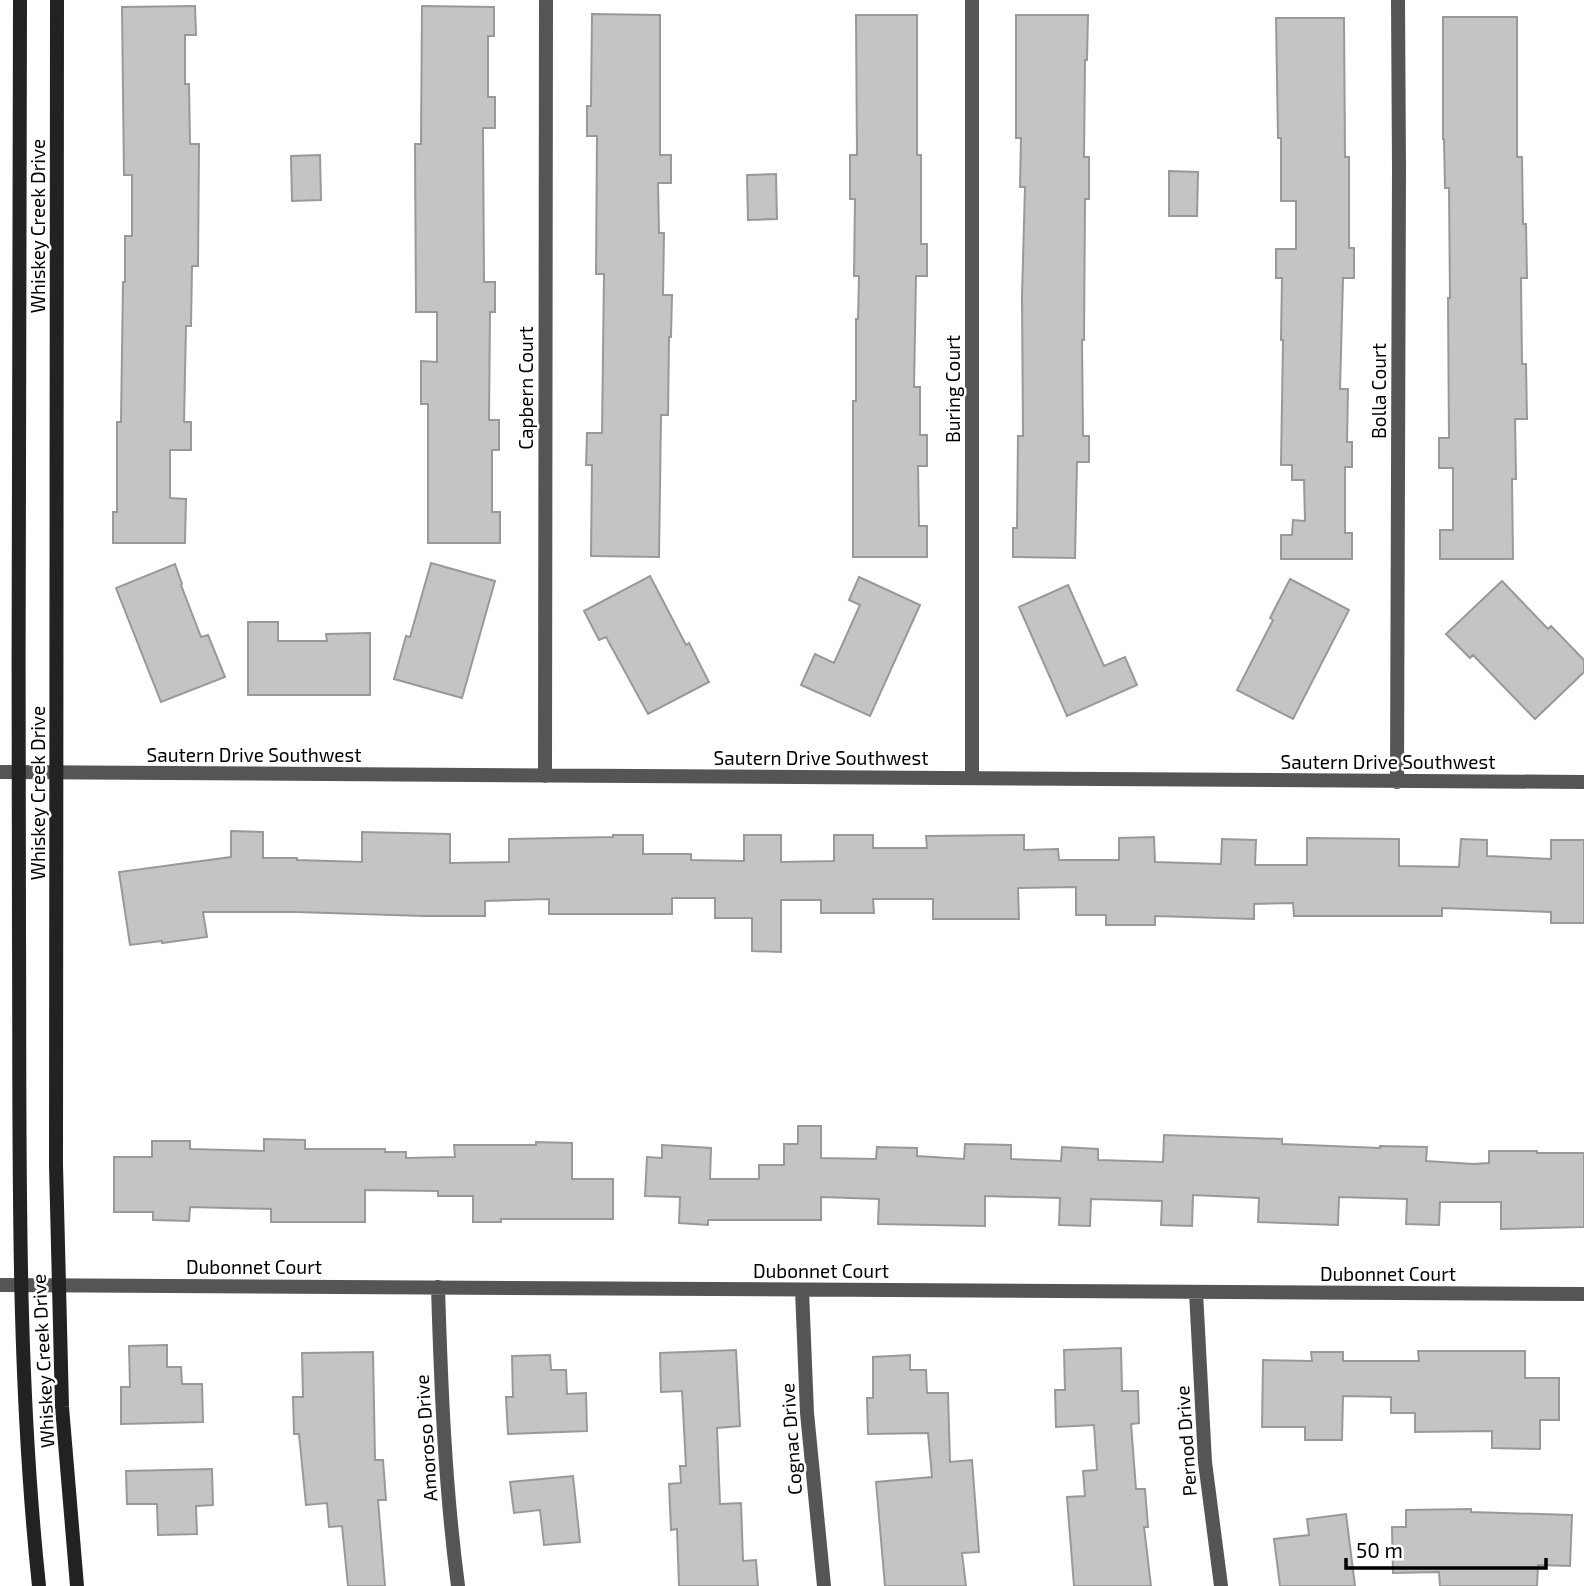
<svg xmlns="http://www.w3.org/2000/svg" width="1584" height="1586" font-family="'Exo 2',sans-serif">
<style>
.building{fill:#c4c4c4;stroke:#999;stroke-width:2}
.lines{fill:none;stroke-linecap:round;stroke-linejoin:round}
.street{stroke:#555;stroke-width:14}
.secondary{stroke:#222;stroke-width:14}
.labels{text-anchor:middle;stroke-width:5;stroke-linejoin:round;paint-order:stroke}
.street-label{font-size:19px;fill:#000;stroke:#fff}
</style>
<rect width="100%" height="100%" fill="#fff"/>
<path class="building" d="M195 6 196 35H185V84H189L190 144H199L198 266H192L191 326H186L184 422H191V450H170V498L186 499 185 543H113V512H117V422H121L123 282H125V236H132V175H124L122 7Z
M422 6 494 7V36H488V97H495V128H483L484 282H495V312H490L489 420H499V450H492V512H500V543H428V404H421V361L437 362V312H416L415 144H421Z
M592 14 660 15V155H671V183H658L659 233H664L663 295H672L671 337H669L668 415H661L659 557 591 556 592 465H586L587 433H602L604 274H596L597 136H587V106H591Z
M856 15H917V155H921V244H927V276H916L914 387H920V435H927V466H918L919 526H927V557H853V401H856V319H858L859 276H854L855 199H850V155H857Z
M1016 15H1088L1087 60H1085L1084 157H1089V199H1085L1084 340H1082L1083 436H1089V462H1077L1075 558 1013 557V528H1017L1018 436H1023L1022 296 1025 187H1020L1021 138H1016Z
M1443 17H1517V157H1522L1523 224H1526L1527 278H1521L1522 364H1526L1527 419H1515L1516 479H1512L1513 559H1440V530H1453V468H1439V438H1449L1448 298H1450L1449 188H1445L1444 139H1443Z
M1276 18H1344L1345 157H1349V248H1354V278H1343L1340 389H1348L1347 442H1352V467H1345V533H1352V559H1281V535H1292L1293 520 1305 521 1304 480H1292V465H1281L1283 340H1281L1282 278H1276V249H1296V201H1281V138H1278Z
M320 155 321 200 292 201 291 156Z
M1169 171 1198 172 1197 216H1169Z
M776 174 777 219 748 220 747 175Z
M431 563 495 581 462 698 394 679 406 636 410 637Z
M175 564 182 584 181 585 201 637 208 635 225 677 161 702 116 588Z
M650 576 686 645 689 643 709 682 648 714 606 637 599 640 584 611Z
M859 577 920 605 870 716 801 685 815 654 834 663 860 605 849 600Z
M1290 579 1349 610 1293 719 1237 690 1273 620 1270 618Z
M1502 581 1548 629 1551 626 1584 660V672L1535 719 1473 655 1470 658 1446 634Z
M1068 585 1104 666 1125 657 1137 685 1067 716 1019 607Z
M248 622H278V641H327L326 634 370 633V695H248Z
M231 831 263 832V858H297V860L362 862V832L450 834V863L509 862V839L613 837V835H643V854H691V860L744 861V835H781V862L834 861V835H873V848H927L926 836 1024 835V850L1058 849 1059 860H1119V838L1154 837 1155 862 1221 864 1222 839 1256 840 1255 865H1307V838L1399 839V866L1459 867 1461 839 1487 840V856L1551 859V840H1584V923H1551V912L1442 908V916H1294L1293 903 1254 904V919L1155 916V925H1106V915H1076V887L1018 888 1019 919H933V899H873L874 913H821V900H781V952L752 951V918H715V898H672V914H549V899L485 901V916H424L297 912H203L207 937 162 943V941L130 945 119 872 231 857Z
M798 1126H821V1158L876 1159 877 1147 917 1148V1156L964 1159 965 1144 1011 1145V1159L1061 1161 1062 1147 1098 1149V1160L1163 1162 1164 1135 1282 1139V1144L1380 1148V1146L1427 1147 1426 1161 1473 1164 1489 1163V1151H1537V1153H1584V1227L1501 1229V1202H1440L1439 1225 1406 1224 1407 1199 1339 1197 1338 1225 1258 1222 1259 1198 1193 1195 1192 1226 1161 1225 1162 1201 1091 1199 1090 1226 1059 1225 1060 1198 985 1196V1226L878 1224 879 1199 821 1197V1220H708V1225L679 1223 680 1197 645 1196 647 1157 662 1158V1145L711 1148 710 1179H759V1165H784V1144H798Z
M264 1139 305 1140V1149H385V1152H406V1158L455 1157 454 1145H536V1142L572 1143V1179H613V1219H501V1222H473V1196H438V1191L365 1190V1222H271V1209L190 1207 189 1221 153 1220V1212H114V1157H152V1141H190V1149L264 1151Z
M167 1345V1367H181L182 1384H202L203 1422 121 1424V1387H130L129 1346Z
M1121 1348 1122 1391H1138L1139 1423 1131 1424 1136 1489H1145L1148 1527H1144L1151 1586H1074L1067 1497 1085 1496 1083 1471 1097 1470 1094 1425 1056 1427 1055 1390H1065L1064 1350Z
M736 1350 740 1426 717 1428 720 1504 741 1503 743 1561 756 1560 758 1586H679L677 1529 671 1530 669 1484 681 1483 680 1466H686L682 1391 661 1392 660 1353Z
M1418 1351H1525V1378H1559V1420H1540V1449L1492 1448V1431L1415 1432V1413H1391V1397L1343 1396 1342 1440H1305V1427H1262L1263 1360 1312 1361 1311 1352H1343V1361H1419Z
M373 1352 375 1460H383L386 1500H378L385 1586H348L342 1526 329 1527 327 1503 306 1505 299 1434H294L293 1397H303L302 1353Z
M550 1355 551 1370H566L567 1394 586 1393 587 1431 508 1434 506 1397H513L512 1356Z
M910 1355V1370H926L927 1393H948L950 1462 972 1460 979 1552 962 1553 966 1586H885L876 1482 932 1477 928 1433 868 1434 867 1398H873V1357Z
M212 1469 213 1505 196 1506 197 1534 158 1535 157 1504H127L126 1471Z
M573 1476 580 1542 544 1545 540 1510 514 1513 510 1482Z
M1471 1509V1512L1572 1515 1570 1566 1538 1565 1537 1586H1440L1439 1572 1393 1573 1392 1527H1406V1510Z
M1346 1514 1355 1586H1280L1274 1539 1309 1535 1307 1519Z"/>
<g class="lines">
<path class="street" d="M0 772 1584 782
M545 776 546 0
M972 778V0
M1397 782 1399 169 1398 0
M0 1285 1584 1294
M438 1287C441 1387 445 1487 458 1586
M802 1290 807 1413 824 1586
M1196 1292 1205 1462 1221 1586"/>
<path class="secondary" d="M20 0C19 311 18 622 19 933 20 1151 16 1369 39 1586
M57 0 56 1165 62 1407 77 1586"/>
</g>
<g class="labels">
<g class="street-label">
<text transform="translate(38 226) rotate(-90)" y="7">Whiskey Creek Drive</text>
<text transform="translate(526 388) rotate(-90)" y="7">Capbern Court</text>
<text transform="translate(953 389) rotate(-90)" y="7">Buring Court</text>
<text transform="translate(1379 391) rotate(-90)" y="7">Bolla Court</text>
<text x="254" y="762">Sautern Drive Southwest</text>
<text x="821" y="765">Sautern Drive Southwest</text>
<text x="1388" y="769">Sautern Drive Southwest</text>
<text transform="translate(38 793) rotate(-90)" y="7">Whiskey Creek Drive</text>
<text x="254" y="1274">Dubonnet Court</text>
<text x="821" y="1278">Dubonnet Court</text>
<text x="1388" y="1281">Dubonnet Court</text>
<text transform="translate(43 1361) rotate(-93)" y="7">Whiskey Creek Drive</text>
<text transform="translate(426 1438) rotate(-94)" y="7">Amoroso Drive</text>
<text transform="translate(791 1439) rotate(-94)" y="7">Cognac Drive</text>
<text transform="translate(1186 1441) rotate(-94)" y="7">Pernod Drive</text>
</g>
</g>
<path d="M1346 1558v10h200v-10" fill="none" stroke="#000000" stroke-width="3.5"/>
<text x="1356" y="1558" font-size="21" fill="#000000" stroke="#ffffff" stroke-width="5" paint-order="stroke">50 m</text>
</svg>
